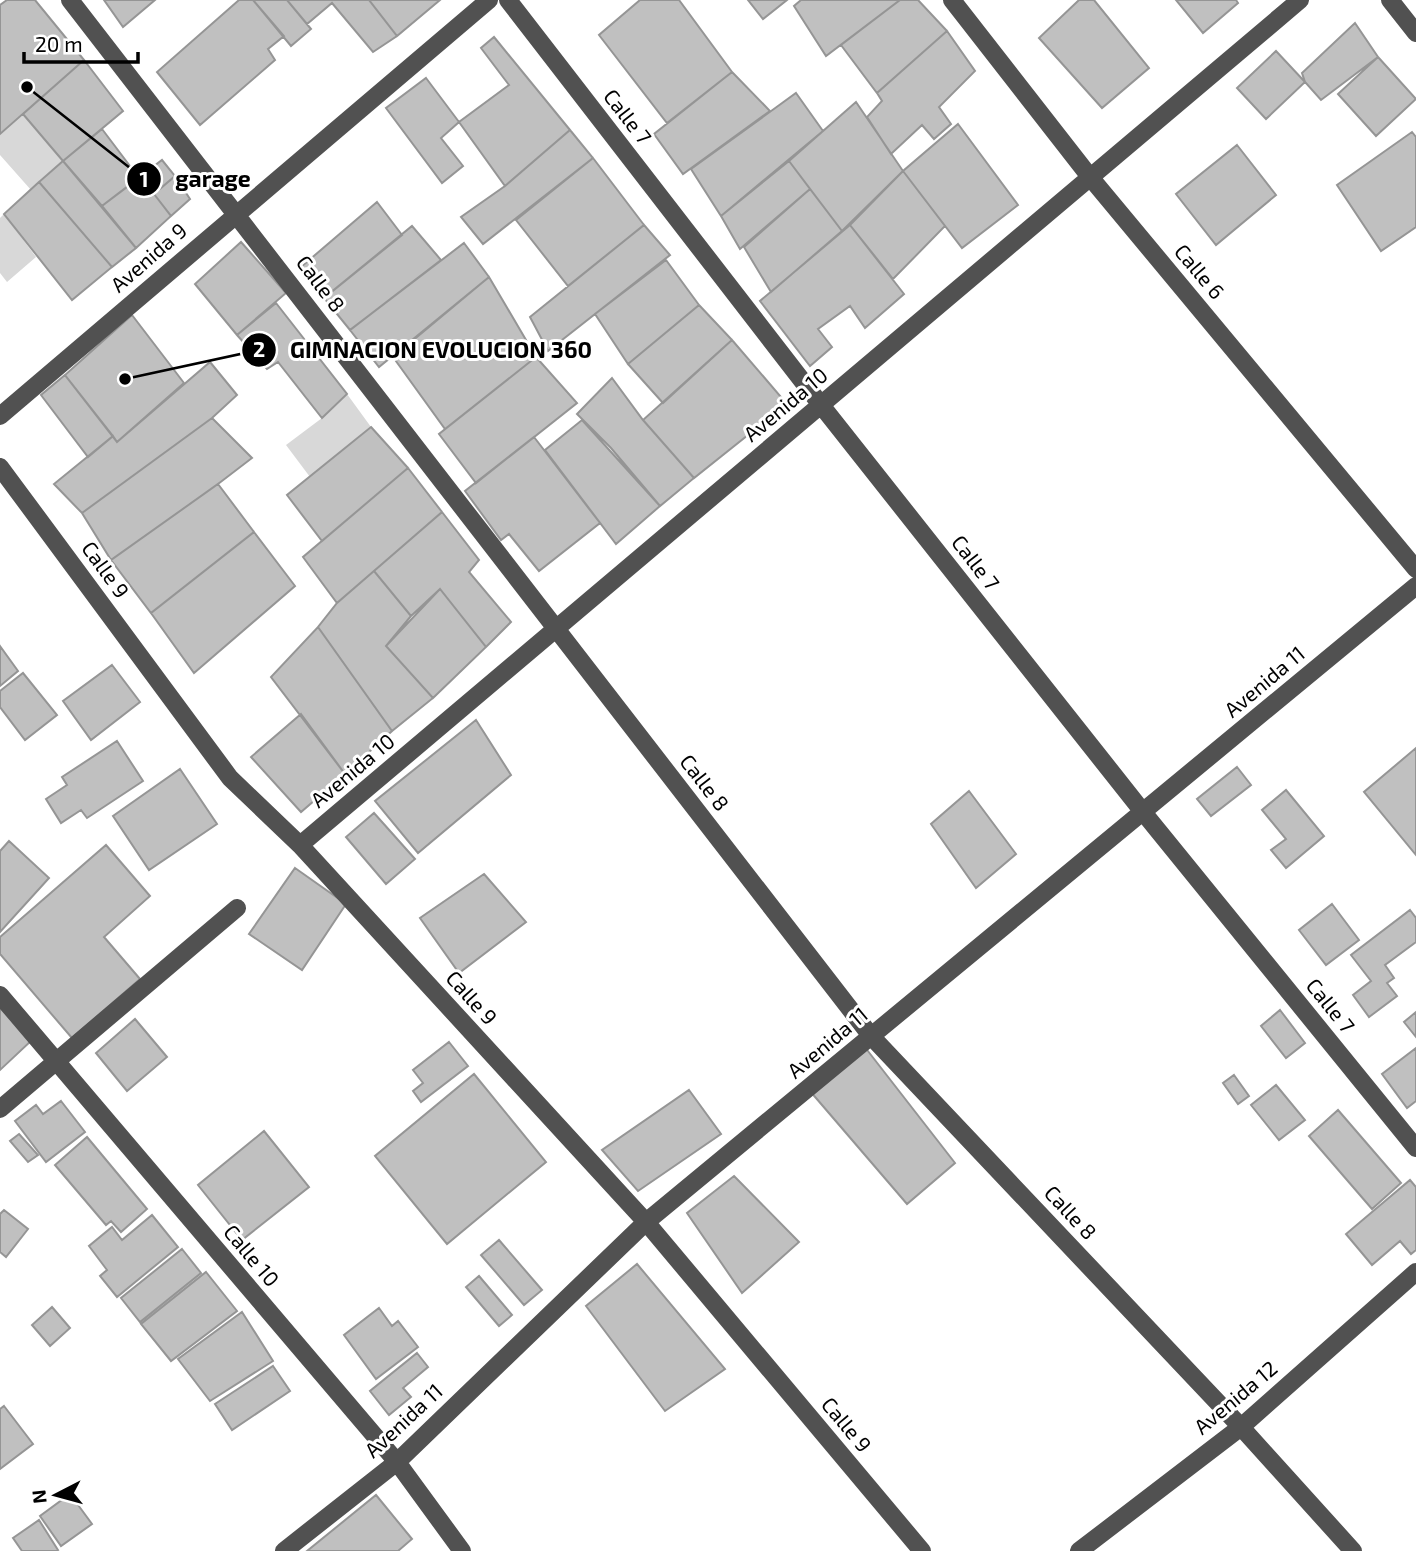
<svg xmlns="http://www.w3.org/2000/svg" width="1416" height="1551" font-family="'Exo 2',sans-serif">
<style>
.green{fill:#d8d8d8}
.building{fill:#c0c0c0;stroke:#959595;stroke-width:2}
.lines{fill:none;stroke-linecap:round;stroke-linejoin:round}
.minor{stroke:#515151;stroke-width:18}
.labels{text-anchor:middle;stroke-width:6;stroke-linejoin:round;paint-order:stroke}
.street-label{font-size:21px;fill:#000;stroke:#fff}
.leader{fill:none;stroke:#000;stroke-width:2.5}
.callout-dot{fill:#000;stroke:#fff;stroke-width:2.5}
.mark-label{font-size:21px;text-anchor:middle;font-weight:bold;fill:#fff}
.callout-label{font-size:23px;text-anchor:middle;font-weight:bold;fill:#000;stroke:#fff;stroke-width:6;stroke-linejoin:round;paint-order:stroke}
</style>
<rect width="100%" height="100%" fill="#fff"/>
<path class="green" d="M23 114 63 161 31 190 0 155V134Z
M4 214 36 257 7 282 0 273V218Z
M347 394 371 427 310 477 286 445 322 418Z"/>
<path class="building" d="M7 0H35L84 60 0 134V5Z
M104 0H155L123 27Z
M239 0H253L284 36 268 49 275 60 200 125 157 72Z
M253 0H287L311 29 291 46Z
M287 0H369L397 36 373 52 332 3 307 24Z
M369 0H440L397 36Z
M640 0H679L732 72 667 123 599 35Z
M748 0H787L763 19Z
M801 0H900L826 56 794 6Z
M900 0H918L947 31 877 93 841 45Z
M1079 0H1094L1149 68 1102 108 1039 38Z
M1176 0H1236L1238 3 1203 33Z
M1355 23 1378 57 1321 100 1305 82 1302 73Z
M947 31 975 71 939 107 951 124 934 139 922 125 891 154 867 117 882 101 877 93Z
M494 37 570 130 505 186 459 122 509 85 481 48Z
M1276 51 1305 82 1266 119 1237 88Z
M1378 57 1416 99 1376 136 1338 94Z
M84 60 123 111 63 161 23 114Z
M732 72 770 111 683 174 654 134Z
M426 78 459 122 441 138 463 166 442 183 386 108Z
M796 93 823 131 721 216 691 169Z
M856 102 903 171 842 231 789 161Z
M958 124 1018 205 962 248 903 171Z
M102 129 139 178 102 206 63 161Z
M570 130 593 158 483 244 461 217 505 186Z
M1412 132 1416 137V227L1381 251 1337 185Z
M1237 145 1276 195 1216 245 1176 194Z
M593 158 644 225 568 286 516 220Z
M162 160 175 176 154 194 171 216 136 248 102 206Z
M63 161 136 248 112 267 39 182Z
M789 161 810 189 740 249 721 216Z
M903 171 945 226 893 279 850 225Z
M175 176 190 199 171 216 154 194Z
M39 182 112 267 72 300 4 214Z
M810 189 842 231 771 292 744 247Z
M377 202 402 235 324 298 301 267Z
M644 225 670 255 548 351 530 317Z
M850 225 904 294 865 328 850 306 818 329 832 347 810 366 760 301Z
M412 226 441 260 350 330 324 298Z
M241 242 286 293 237 335 195 284Z
M464 243 489 277 379 367 350 330Z
M666 260 699 305 628 364 595 314Z
M489 277 536 357 445 429 393 357Z
M276 303 347 394 322 418 278 362 267 369 237 335Z
M699 305 732 340 663 403 628 364Z
M132 315 184 383 117 442 65 375Z
M732 340 787 404 694 478 643 420Z
M536 357 577 403 476 483 439 434Z
M210 362 237 395 212 418 82 513 54 484 113 436 117 442Z
M65 375 113 436 88 457 41 395Z
M612 378 643 420 694 478 660 506 611 448 577 414Z
M212 418 252 458 218 484 111 560 82 513Z
M582 420 660 506 616 544 545 450Z
M371 427 408 468 322 541 287 495Z
M534 437 600 523 539 571 509 534 501 540 465 491Z
M408 468 442 512 337 603 303 557Z
M218 484 254 532 151 613 111 560Z
M442 512 479 560 469 572 511 622 486 647 440 589 411 616 374 571Z
M254 532 295 586 194 673 151 613Z
M374 571 411 616 386 646 433 698 392 731 318 627 337 603Z
M440 589 486 647 433 698 386 646Z
M318 627 392 731 345 774 271 677Z
M0 646 18 671 0 686Z
M112 665 140 702 91 740 63 701Z
M23 673 57 715 25 740 0 707V691Z
M301 714 345 774 301 812 251 757Z
M476 720 511 775 418 853 375 801Z
M117 741 143 781 87 818 81 810 61 823 46 799 67 785 62 777Z
M1416 748V855L1364 792Z
M1237 767 1251 785 1211 816 1197 799Z
M180 769 217 824 149 870 113 816Z
M1286 790 1324 836 1286 868 1271 850 1286 839 1262 810Z
M969 791 1016 854 976 888 931 824Z
M374 813 415 859 386 884 346 837Z
M9 841 49 878 0 932V851Z
M106 845 150 896 104 937 140 979 72 1038 0 954V937Z
M295 868 346 904 302 970 249 934Z
M484 874 526 922 459 973 420 918Z
M1332 904 1359 940 1326 965 1299 930Z
M1410 910 1416 918V942L1385 965 1394 978 1387 983 1397 996 1369 1017 1353 995 1371 981 1351 955Z
M0 1004 32 1040 0 1070Z
M1280 1010 1305 1043 1286 1058 1261 1026Z
M1416 1012V1037L1404 1022Z
M135 1019 167 1057 127 1091 96 1053Z
M449 1042 468 1066 421 1102 413 1091 423 1083 413 1070Z
M864 1046 955 1163 907 1204 810 1091Z
M1416 1048V1101L1407 1108 1382 1074Z
M474 1074 546 1162 447 1244 375 1156Z
M1234 1075 1249 1096 1238 1104 1223 1083Z
M1276 1085 1305 1120 1279 1140 1251 1105Z
M689 1090 721 1134 638 1191 602 1150Z
M61 1101 85 1132 46 1162 15 1121 36 1105 43 1114Z
M1338 1110 1401 1183 1372 1209 1309 1136Z
M264 1131 309 1187 242 1240 198 1185Z
M19 1134 38 1155 28 1162 10 1141Z
M87 1137 147 1209 121 1232 111 1221 106 1225 55 1165Z
M734 1176 799 1242 742 1293 687 1213Z
M1410 1180 1416 1187V1250L1411 1254 1400 1241 1372 1265 1346 1234Z
M4 1210 28 1229 6 1257 0 1252V1214Z
M152 1215 178 1247 117 1297 100 1276 107 1270 89 1246 112 1227 122 1240Z
M499 1240 542 1290 524 1305 481 1255Z
M182 1249 201 1273 140 1322 121 1298Z
M637 1264 725 1369 665 1411 586 1306Z
M206 1272 237 1311 171 1361 141 1324Z
M479 1276 512 1315 499 1326 466 1287Z
M52 1307 70 1328 50 1346 32 1325Z
M379 1308 392 1326 398 1321 418 1347 376 1379 344 1335Z
M242 1312 273 1361 210 1401 178 1359Z
M417 1353 428 1367 403 1388 411 1397 389 1415 370 1391Z
M273 1366 290 1391 232 1430 215 1404Z
M4 1406 33 1444 0 1469V1409Z
M70 1494 92 1524 61 1546 40 1516Z
M376 1495 412 1539 398 1551H307Z
M39 1520 58 1550 56 1551H22L13 1538Z"/>
<g class="lines">
<path class="minor" d="M70 0 871 1036 1241 1427 1353 1551
M508 0 821 405 1143 812 1416 1148
M952 0 1090 177 1416 569
M1390 0 1416 33
M0 416 489 0
M0 467 230 778 300 845 646 1222 922 1551
M300 845 1300 0
M0 995 397 1462 462 1551
M0 1109 237 908
M284 1551 397 1462 646 1222 1416 586
M1079 1551 1241 1427 1416 1272"/>
</g>
<g class="labels">
<g class="street-label">
<text transform="translate(627 117) rotate(52)" y="7">Calle 7</text>
<text transform="translate(149 258) rotate(-41)" y="7">Avenida 9</text>
<text transform="translate(1199 272) rotate(50)" y="7">Calle 6</text>
<text transform="translate(320 284) rotate(53)" y="7">Calle 8</text>
<text transform="translate(786 405) rotate(-40)" y="7">Avenida 10</text>
<text transform="translate(975 563) rotate(52)" y="7">Calle 7</text>
<text transform="translate(105 570) rotate(54)" y="7">Calle 9</text>
<text transform="translate(1265 682) rotate(-40)" y="7">Avenida 11</text>
<text transform="translate(353 771) rotate(-40)" y="7">Avenida 10</text>
<text transform="translate(704 783) rotate(52)" y="7">Calle 8</text>
<text transform="translate(471 998) rotate(48)" y="7">Calle 9</text>
<text transform="translate(1330 1006) rotate(51)" y="7">Calle 7</text>
<text transform="translate(828 1043) rotate(-40)" y="7">Avenida 11</text>
<text transform="translate(1070 1213) rotate(47)" y="7">Calle 8</text>
<text transform="translate(251 1256) rotate(50)" y="7">Calle 10</text>
<text transform="translate(1236 1398) rotate(-40)" y="7">Avenida 12</text>
<text transform="translate(404 1421) rotate(-43)" y="7">Avenida 11</text>
<text transform="translate(846 1425) rotate(50)" y="7">Calle 9</text>
</g>
</g>
<path class="leader" d="M27 87L144 179M125 379L259 350"/>
<g class="callout-dot">
<circle cx="27" cy="87" r="7"/>
<circle cx="125" cy="379" r="7"/>
<circle cx="144" cy="179" r="18"/>
<circle cx="259" cy="350" r="18"/>
</g>
<g class="mark-label">
<text x="144" y="187">1</text>
<text x="259" y="357">2</text>
</g>
<g class="callout-label">
<text x="213" y="187">garage</text>
<text x="441" y="358">GIMNACION EVOLUCION 360</text>
</g>
<g transform="translate(56 1495) rotate(264)" stroke="#ffffff" stroke-width="5" paint-order="stroke">
<path d="M0-5L12 26L0 18L-12 26Z" fill="#000000"/>
<text y="-10" font-size="19" font-weight="bold" text-anchor="middle" fill="#000000">N</text>
</g>
<path d="M24 52v10h114v-10" fill="none" stroke="#000000" stroke-width="3.5"/>
<text x="35" y="52" font-size="21" fill="#000000" stroke="#ffffff" stroke-width="5" paint-order="stroke">20 m</text>
</svg>
